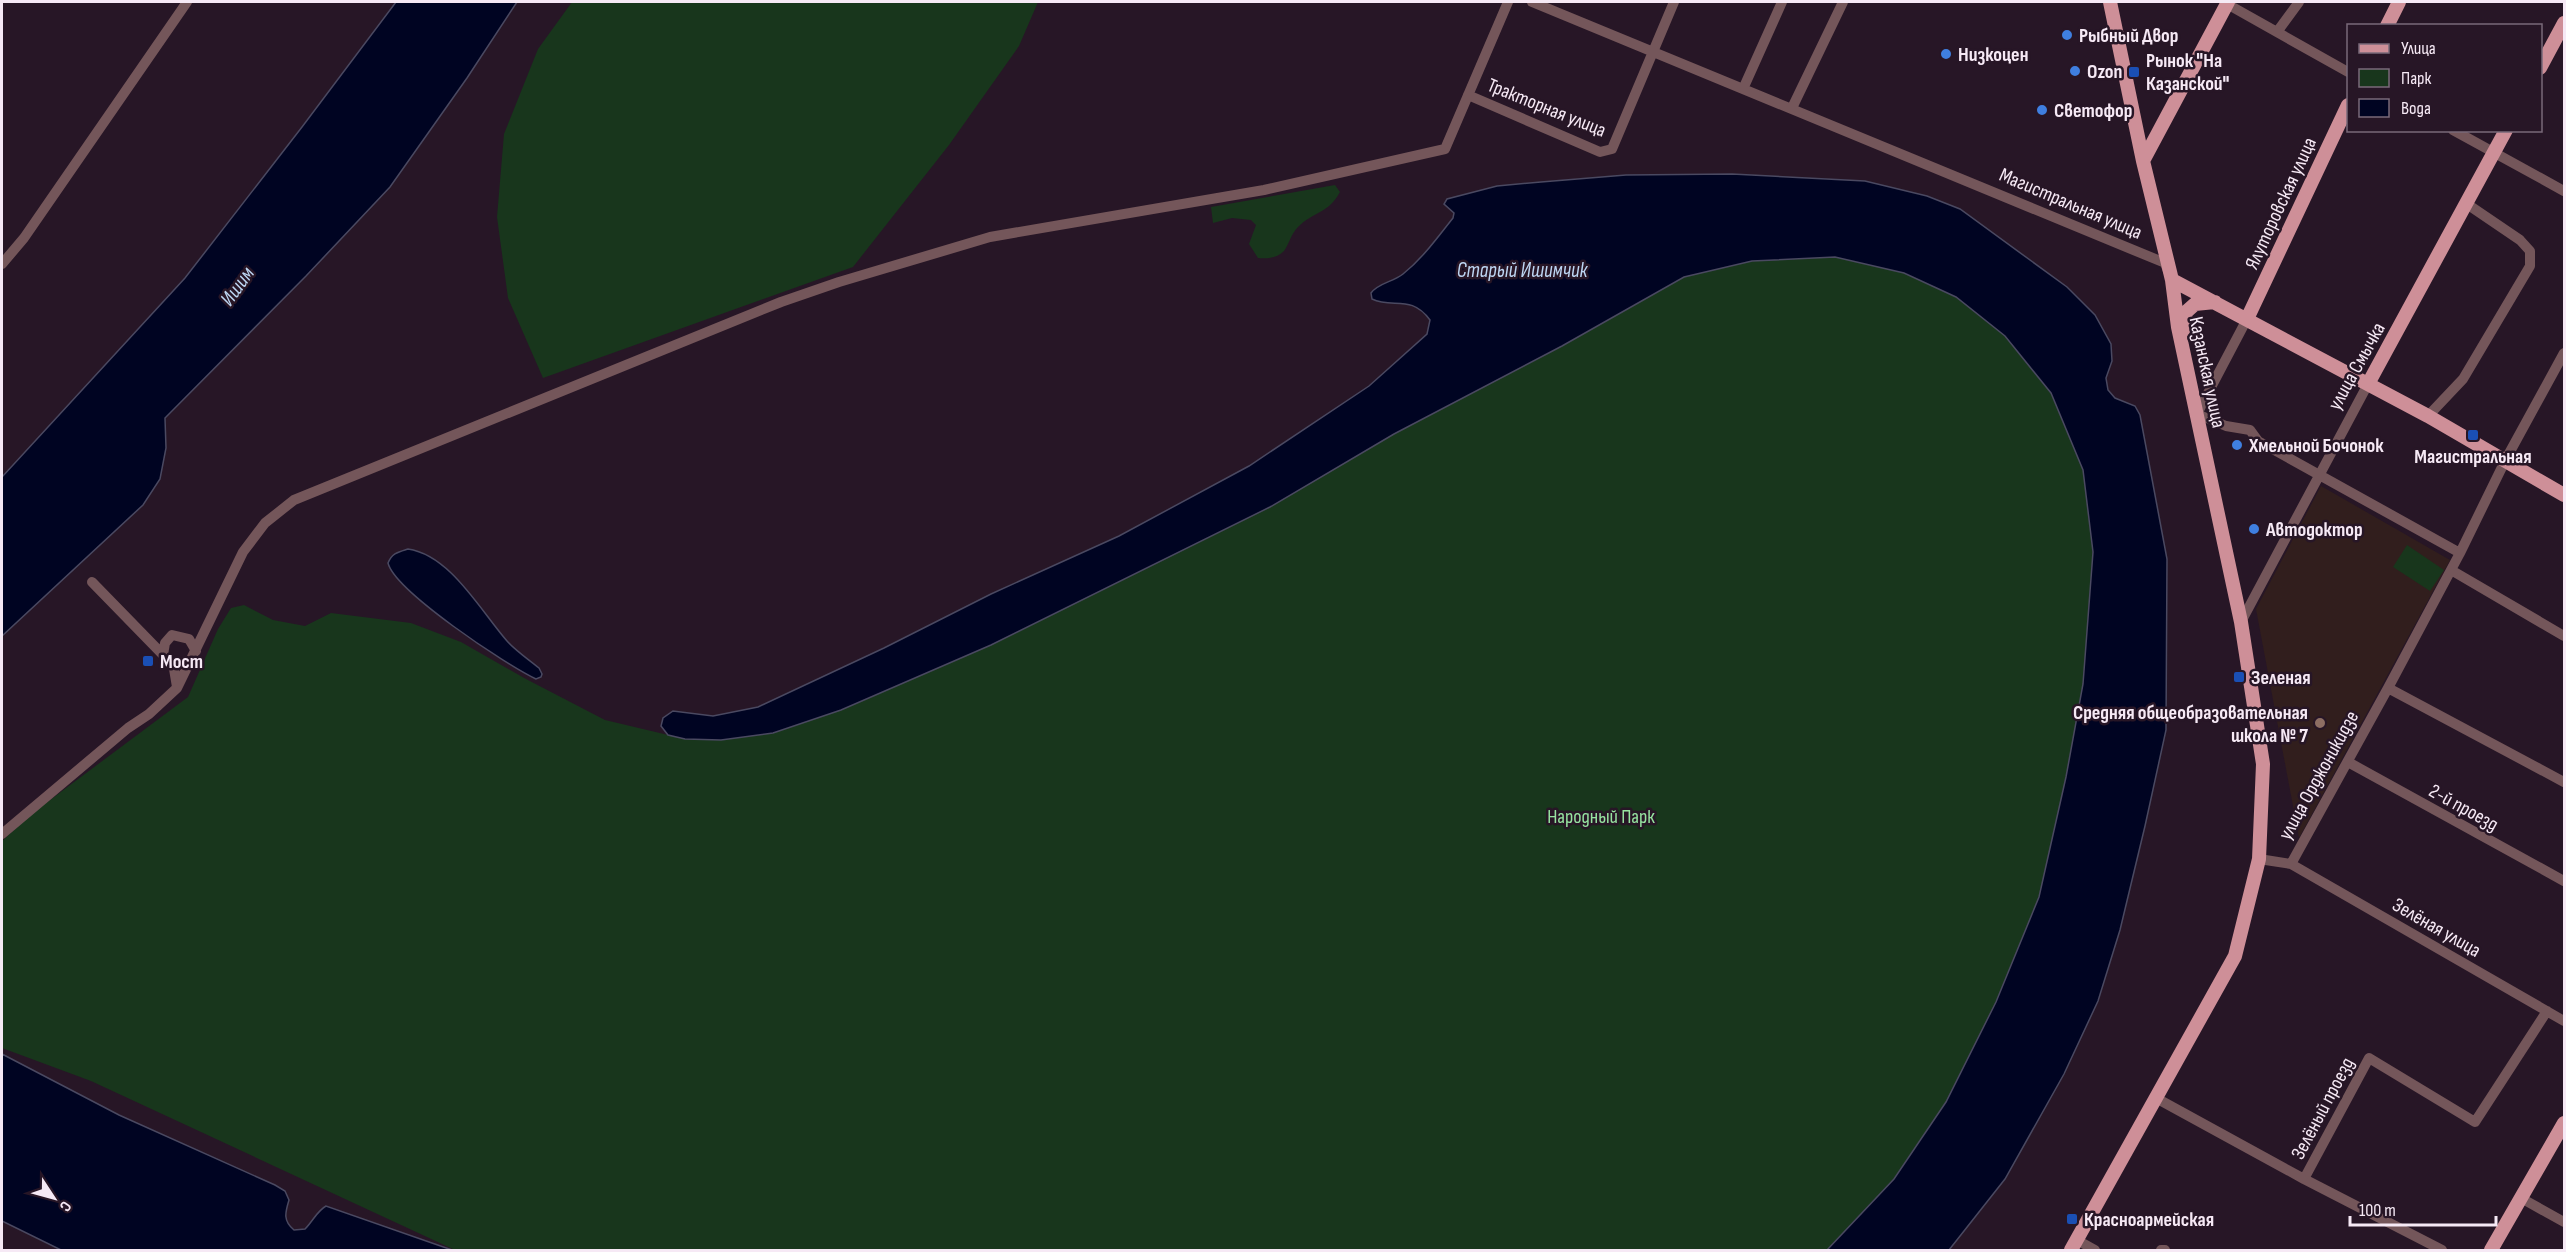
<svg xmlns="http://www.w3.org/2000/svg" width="2566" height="1252" font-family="'Sofia Sans Condensed',sans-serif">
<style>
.education{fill:#311e1d}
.green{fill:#18361c}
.water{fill:#000422;stroke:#4a4961;stroke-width:1.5}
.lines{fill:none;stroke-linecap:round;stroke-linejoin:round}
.minor{stroke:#74565a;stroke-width:10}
.major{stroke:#ce8f98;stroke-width:14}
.shop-dot{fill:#3f7fe0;stroke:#271626;stroke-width:2}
.transit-dot{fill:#1a4fb4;stroke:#271626;stroke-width:2}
.education-dot{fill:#8d6e63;stroke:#271626;stroke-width:2}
.labels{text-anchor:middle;stroke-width:5;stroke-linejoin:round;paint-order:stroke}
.poi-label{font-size:20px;font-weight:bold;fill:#f6e9f5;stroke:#271626;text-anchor:start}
.street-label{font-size:20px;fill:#f6e9f5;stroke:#271626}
.park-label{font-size:20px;fill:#96e3a0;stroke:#271626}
.water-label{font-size:21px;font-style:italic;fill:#bdd5f2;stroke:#271626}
</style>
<rect width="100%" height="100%" fill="#271626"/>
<path class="education" d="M2321 486 2450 560 2299 838 2256 609Z"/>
<path class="green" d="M572 2H1038L1019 46 949 145 853 267 543 378 508 298 497 217 504 134 538 49Z
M1335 185 1340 192C1328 214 1314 211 1298 227 1291 234 1289 244 1284 251 1277 258 1267 259 1258 258L1249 244 1256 225 1251 220 1232 218 1213 223 1211 207Z
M1836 257 1904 273 1956 297 2005 336 2051 393 2083 470 2093 552 2083 684 2066 777 2039 897 1996 1002 1946 1102 1894 1179 1827 1250H455L91 1081 2 1048V841L34 812 188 697 218 629 231 608 244 605 273 620 305 626 331 613 411 623 461 642 526 679 605 720 685 739 721 740 991 645 1270 507 1394 434 1562 346 1684 277 1752 261Z
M2407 545 2444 570 2430 591 2393 567Z"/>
<path class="water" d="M396 2H517L467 78 390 187 306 276 165 418 166 448 160 479 143 505 2 636V477L185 278 302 127Z
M1732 174 1865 181 1927 196 1960 209 2067 287 2095 315 2111 344 2112 361 2106 378 2108 390 2115 398 2135 406 2140 415 2167 559 2166 730 2145 826 2120 930 2098 1001 2064 1074 2005 1179 1949 1250H1827L1894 1179 1946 1102 1996 1002 2039 897 2066 777 2083 684 2093 552 2083 470 2051 393 2005 336 1956 297 1904 273 1835 257 1752 261 1684 277 1562 346 1394 434 1270 507 991 645 841 710 773 733 721 740 685 739 668 735 661 726 663 718 673 711 713 716 758 707 884 648 991 594 1119 536 1249 466 1369 386 1427 334 1430 320C1411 294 1393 309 1372 299L1371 293C1378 283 1393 282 1403 274 1423 258 1437 238 1453 218L1454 213 1444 204 1447 199 1497 186 1541 182 1626 175Z
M408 549C450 555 480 610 507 641 516 651 528 659 539 668L542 674 541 677 536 679C506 665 395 591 388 563 392 553 398 552 408 549Z
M2 1054 119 1115 275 1185 285 1191 289 1200C285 1213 283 1221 294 1230L305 1229C313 1221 317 1211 326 1206L452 1250H61L2 1221Z"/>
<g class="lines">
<path class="minor" d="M1532 2 2165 263 2168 271
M2227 4 2348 72
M2277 32 2299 2
M1743 89 1782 2
M1468 95 1600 152 1612 149 1674 2
M1792 108 1843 2
M2453 130 2564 191
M2 264 24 238 187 2
M2247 319 2197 414 2226 426 2250 430 2258 441 2460 553
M2428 416 2463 379 2530 266V251L2520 240 2467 204
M2451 570 2564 636
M92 582 168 660 174 669 177 687
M2241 622 2368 384
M163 655 165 643 172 635 189 639 196 651
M2388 688 2564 782
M2348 762 2564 881
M2 834 128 728 149 714 177 688 243 552 265 523 294 500 781 302 839 282 990 237 1264 190 1445 149 1508 2
M2259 859 2291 864 2388 688 2460 553 2506 459 2564 353
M2291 864 2564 1021
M2156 1098 2304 1179 2442 1250
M2304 1179 2369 1058 2475 1122 2547 1011
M2521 1198 2564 1222
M2077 1240 2095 1250
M2161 1250H2165"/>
<path class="major" d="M2387 26 2399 2
M2540 68 2564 23
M2143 161 2228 2
M2172 280 2428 416 2564 495
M2247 319 2348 105
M2183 331 2186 312 2195 304 2215 302
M2368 384 2506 130
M2071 1250 2235 956 2259 859 2263 764 2241 622 2178 327 2172 280 2143 161 2110 2
M2491 1250 2564 1123"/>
</g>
<g class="shop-dot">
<circle cx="2067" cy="35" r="6"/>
<circle cx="1946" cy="54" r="6"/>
<circle cx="2075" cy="71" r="6"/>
<circle cx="2042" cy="110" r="6"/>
<circle cx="2237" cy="445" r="6"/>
<circle cx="2254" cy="529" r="6"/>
</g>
<g class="transit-dot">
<rect x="2128" y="66" width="12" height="12" rx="3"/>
<rect x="2467" y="429" width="12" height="12" rx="3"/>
<rect x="142" y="655" width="12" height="12" rx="3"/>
<rect x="2233" y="671" width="12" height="12" rx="3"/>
<rect x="2066" y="1213" width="12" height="12" rx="3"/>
</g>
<circle class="education-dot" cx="2320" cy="723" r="6"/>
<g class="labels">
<g class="poi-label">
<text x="2079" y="42">Рыбный Двор</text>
<text x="1958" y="61">Низкоцен</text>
<text x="2146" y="67">Рынок "На<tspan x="2146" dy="23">Казанской"</tspan></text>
<text x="2087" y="78">Ozon</text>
<text x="2054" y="117">Светофор</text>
<text x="2249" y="452">Хмельной Бочонок</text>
<text x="2473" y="463" text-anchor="middle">Магистральная</text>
<text x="2266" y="536">Автодоктор</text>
<text x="160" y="668">Мост</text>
<text x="2251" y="684">Зеленая</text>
<text x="2308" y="719" text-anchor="end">Средняя общеобразовательная<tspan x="2308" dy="23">школа № 7</tspan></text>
<text x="2084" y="1226">Красноармейская</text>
</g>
<g class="street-label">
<text transform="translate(1547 107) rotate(22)" y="7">Тракторная улица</text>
<text transform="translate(2071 203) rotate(23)" y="7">Магистральная улица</text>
<text transform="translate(2280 203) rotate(-65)" y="7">Ялуторовская улица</text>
<text transform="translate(2356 366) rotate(-61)" y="7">улица Смычка</text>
<text transform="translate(2208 372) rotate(78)" y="7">Казанская улица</text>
<text transform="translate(2318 775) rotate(-61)" y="7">улица Орджоникидзе</text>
<text transform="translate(2464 807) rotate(29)" y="7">2-й проезд</text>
<text transform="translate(2437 927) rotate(30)" y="7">Зелёная улица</text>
<text transform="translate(2322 1108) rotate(-62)" y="7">Зелёный проезд</text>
</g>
<g class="park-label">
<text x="1601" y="823">Народный Парк</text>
</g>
<g class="water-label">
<text x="1522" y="277">Старый Ишимчик</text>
<text transform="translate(237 286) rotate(-54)" y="7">Ишим</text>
</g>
</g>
<rect width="2566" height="1252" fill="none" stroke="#f6e9f5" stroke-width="6"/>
<rect x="2347" y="24" width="195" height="108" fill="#271626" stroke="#7a6a79" stroke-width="1.5"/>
<rect x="2359" y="44" width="30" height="9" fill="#ce8f98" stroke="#7a6a79" stroke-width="1.5"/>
<text x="2401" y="54" font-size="18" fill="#f6e9f5">Улица</text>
<rect x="2359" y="69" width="30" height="18" fill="#18361c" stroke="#7a6a79" stroke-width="1.5"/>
<text x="2401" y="84" font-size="18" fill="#f6e9f5">Парк</text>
<rect x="2359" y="99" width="30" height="18" fill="#000422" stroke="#7a6a79" stroke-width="1.5"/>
<text x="2401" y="114" font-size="18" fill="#f6e9f5">Вода</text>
<g transform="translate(54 1198) rotate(126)" stroke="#271626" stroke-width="4.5" paint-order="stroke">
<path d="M0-4.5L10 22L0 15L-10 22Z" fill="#f6e9f5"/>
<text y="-9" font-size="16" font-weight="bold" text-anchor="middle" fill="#f6e9f5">С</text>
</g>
<path d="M2350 1216v9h146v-9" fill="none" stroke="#f6e9f5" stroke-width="3"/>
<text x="2359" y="1216" font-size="18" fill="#f6e9f5" stroke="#271626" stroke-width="4.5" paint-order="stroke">100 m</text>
</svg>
